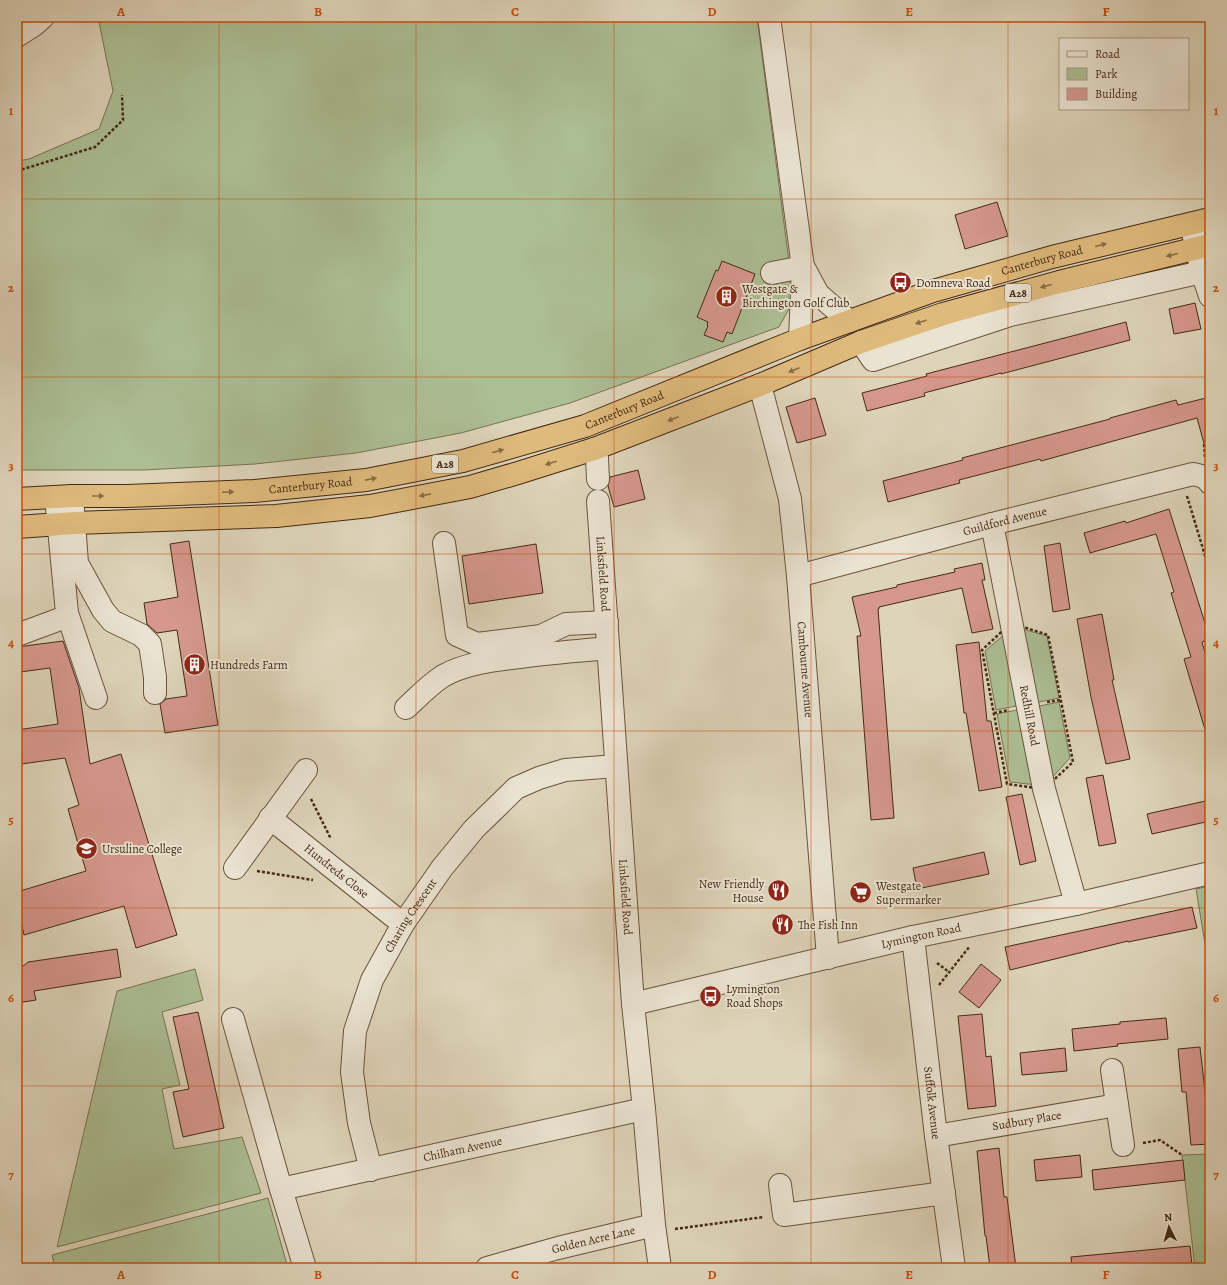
<svg xmlns="http://www.w3.org/2000/svg" width="1227" height="1285" font-family="Alegreya,serif">
<style>
.green{fill:#acbe94;stroke:#787453}
.building{fill:#d6988e;stroke:#452a12}
.lines{fill:none;stroke-linecap:round;stroke-linejoin:round}
.minor-casing{stroke:#6b543c;stroke-width:24}
.highway-casing{stroke:#452a12;stroke-width:24}
.path{stroke:#452a12;stroke-width:2.5;stroke-dasharray:3 2;stroke-linecap:butt}
.minor{stroke:#eae3d2;stroke-width:22}
.highway{stroke:#dfba7d;stroke-width:22}
.oneway{fill:#8a6b42}
.grid{fill:none;stroke:#c7500d;stroke-width:1;stroke-opacity:0.55}
.labels{text-anchor:middle;stroke-width:4;stroke-linejoin:round;paint-order:stroke}
.shield{fill:#eae3d2;stroke:#76624c;stroke-width:1}
.shield-label{font-size:11px;font-weight:bold;fill:#452a12}
.street-label{font-size:12px;fill:#452a12;stroke:#eae3d2}
.poi-label{font-size:12px;fill:#452a12;stroke:#eae3d2;text-anchor:start}
.neatline{fill:none;stroke:#c7500d;stroke-width:1.5}
.grid-label{font-size:13px;text-anchor:middle;font-weight:bold;fill:#c7500d}
</style>
<rect width="100%" height="100%" fill="#ded4ba"/>
<filter id="stains"><feTurbulence type="fractalNoise" baseFrequency=".005" numOctaves="4"/><feColorMatrix values="0 0 0 0 .2 0 0 0 0 .09 0 0 0 0 .02 0 0 0 .5 -.17"/></filter>
<radialGradient id="worn" r=".72"><stop offset=".6" stop-color="#630" stop-opacity="0"/><stop offset="1" stop-color="#630" stop-opacity=".3"/></radialGradient>
<path class="green" d="M98 17H757L794 300 779 327 570 403 461 433 356 453 255 464 144 470H17V161L29 159 99 129 113 91Z
M1019 628 1047 636 1059 698 1034 703Z
M1007 632 1021 705 996 710 985 651Z
M1059 702 1070 758 1049 781 1035 707Z
M1022 709 1037 785 1010 782 997 714Z
M1210 886V974L1196 889Z
M195 969 203 1000 162 1012 180 1085 162 1089 174 1149 242 1137 261 1193 57 1247 117 991Z
M1210 1154V1268H1195L1182 1155Z
M268 1198 288 1268H55L52 1255Z"/>
<path class="building" d="M997 202 1008 236 965 249 955 215Z
M722 261 755 274 732 334 727 332 723 342 704 335 708 326 707 325 708 322 697 317 716 270 718 271Z
M1195 303 1201 329 1174 334 1169 309Z
M1126 322 1130 340 1001 374V373L924 393 925 396 867 411 862 393 927 376 926 374Z
M1210 397V447H1205L1197 418 1041 461 1040 459 959 480 960 483 888 502 883 481 963 460 962 458 1110 419V418L1176 400 1178 405Z
M815 398 826 435 797 443 786 407Z
M638 470 645 499 614 507 608 486 610 477Z
M1169 509 1210 639 1202 642 1210 670V732L1206 733 1184 659 1191 657 1171 593 1174 592 1156 534 1090 553 1084 533 1125 521 1126 523Z
M189 541 218 725 165 733 160 704 166 699 187 696 177 630 157 633 147 624 144 603 178 597 170 544Z
M1060 543 1070 609 1053 612 1044 546Z
M536 544 543 593 469 604 462 556Z
M982 563 985 580H982L993 629 972 633 962 588 879 607V609H878L894 818 871 820 857 636H861L852 597 897 587V585L955 572 954 569Z
M1102 614 1114 680H1112L1130 759 1106 764 1091 697 1077 619Z
M63 641 79 688 90 764 121 754 177 935 136 948 124 906 24 935 22 926 17 927V892L86 871 68 809 79 805 65 758 21 764 20 751 17 752V730L58 724 50 668 20 672 17 647Z
M979 642 987 721H991L1002 787 979 791 966 713H964L956 645Z
M1103 775 1116 843 1099 846 1086 778Z
M1022 794 1036 861 1020 865 1006 797Z
M1210 800V821L1152 834 1147 814Z
M984 852 989 874 917 889 913 868Z
M1192 907 1197 928 1128 942V941L1010 970 1005 947Z
M117 949 121 977 34 991 36 1000 17 1003V971L28 962Z
M981 964 1001 980 979 1008 959 992Z
M198 1012 224 1128 183 1137 173 1092 189 1089 173 1017Z
M982 1014 986 1057 991 1056 996 1106 968 1109 958 1016Z
M1166 1018 1168 1039 1117 1044 1118 1046 1074 1051 1072 1029 1120 1024V1022Z
M1200 1047 1206 1100 1209 1099 1210 1110V1144L1191 1145 1186 1092H1182L1178 1049Z
M1065 1048 1067 1071 1022 1075 1020 1053Z
M999 1148 1004 1197H1007L1016 1268H990L986 1236H985L977 1151Z
M1080 1155 1082 1177 1036 1181 1034 1160Z
M1183 1160 1185 1180 1094 1190 1092 1170Z
M1190 1246 1192 1266 1171 1268H1072L1071 1257Z"/>
<g class="lines">
<defs>
<g id="minor">
<path d="M769 17 803 267 800 339"/>
<path d="M17 36 34 25 43 17"/>
<path d="M1191 224 1202 272 1210 296"/>
<path d="M804 268 818 294 849 321"/>
<path d="M772 273 803 267"/>
<path d="M861 342 873 360 1010 315 1202 272"/>
<path id="s1" d="M760 385 790 499 798 576 828 958"/>
<path d="M594 449 597 458 598 479"/>
<path d="M72 496 77 563 103 610 112 621 141 635 150 644 155 677V693"/>
<path d="M56 497 67 613 96 698"/>
<path id="s2" d="M598 501 633 1004 644 1109 654 1225 660 1268"/>
<path id="s3" d="M992 524 1044 789 1076 904"/>
<path d="M444 543 457 635 477 644 541 636 566 624 607 622"/>
<path id="s4" d="M798 576 992 524 1193 474 1205 477 1210 483"/>
<path d="M17 635 63 618 67 613"/>
<path d="M406 708C418 697 429 685 443 676 466 663 495 660 520 657 549 653 579 651 608 648"/>
<path id="s5" d="M270 818 403 924"/>
<path d="M235 868 306 770"/>
<path id="s6" d="M913 937 936 1136 954 1268"/>
<path id="s7" d="M633 1004 913 937 1076 904 1210 873"/>
<path d="M233 1019 281 1189 305 1268"/>
<path d="M1112 1070 1123 1145"/>
<path id="s8" d="M936 1136 1117 1105"/>
<path id="s9" d="M371 1170 359 1123 352 1072 355 1031 372 980 403 924 442 868 474 829 516 788 539 778 565 770 616 766"/>
<path d="M780 1185 784 1215 944 1193"/>
<path id="s10" d="M281 1189 644 1109"/>
<path id="s11" d="M487 1268 558 1248 654 1225"/>
</g>
<g id="highway">
<path id="s12" d="M17 499 72 496H127L254 491 366 480 463 461 585 426 800 339 933 291 1052 257 1210 219"/>
<path d="M17 527 75 523 276 516 370 506 470 487 518 473 594 449 760 385 861 342 943 314 1059 282 1210 245"/>
</g>
</defs>
<use href="#minor" class="minor-casing"/>
<use href="#highway" class="highway-casing"/>
<path class="path" d="M17 171 95 147 123 120 122 95
M1205 457 1204 444 1210 442
M1187 496 1210 572
M1011 623 1048 635 1073 762 1044 789 1007 784 982 650Z
M1047 702 1061 700
M994 713 1009 710
M311 799 331 839
M257 871 313 880
M937 963 949 972
M939 985 970 946
M1143 1143 1160 1140 1182 1155
M675 1229 764 1217"/>
<use href="#minor" class="minor"/>
<use href="#highway" class="highway"/>
</g>
<defs><path id="oneway-solid" d="M-6-.8H1V-3.2L6.5 0L1 3.2V.8H-6Z"/></defs>
<g class="oneway">
<use href="#oneway-solid" transform="translate(1101 245) rotate(-14)"/>
<use href="#oneway-solid" transform="translate(1172 255) rotate(166)"/>
<use href="#oneway-solid" transform="translate(1046 286) rotate(165)"/>
<use href="#oneway-solid" transform="translate(921 322) rotate(161)"/>
<use href="#oneway-solid" transform="translate(794 370) rotate(157)"/>
<use href="#oneway-solid" transform="translate(673 419) rotate(159)"/>
<use href="#oneway-solid" transform="translate(498 451) rotate(-16)"/>
<use href="#oneway-solid" transform="translate(551 463) rotate(163)"/>
<use href="#oneway-solid" transform="translate(371 479) rotate(-11)"/>
<use href="#oneway-solid" transform="translate(228 492) rotate(-2)"/>
<use href="#oneway-solid" transform="translate(425 495) rotate(169)"/>
<use href="#oneway-solid" transform="translate(98 496)"/>
</g>
<path class="grid" d="M219 17V1268M416 17V1268M614 17V1268M811 17V1268M1008 17V1268M17 199H1210M17 377H1210M17 554H1210M17 731H1210M17 908H1210M17 1086H1210"/>
<defs>
<symbol id="bus-disc" viewBox="-11 -11 22 22"><circle r="9.5" fill="#8f2418" stroke="#eae3d2"/><path d="M-5-6H5V4H4V6H2V4H-2V6H-4V4H-5ZM-3.5-4V0h7V-4ZM-3.5 1.2v1.5H-2V1.2ZM2 1.2v1.5H3.5V1.2Z" fill="#fff"/></symbol>
<symbol id="building-disc" viewBox="-11 -11 22 22"><circle r="9.5" fill="#8f2418" stroke="#eae3d2"/><path d="M-4-6H4V6H1V3H-1V6H-4ZM-2.5-4.3h1.7v1.8h-1.7ZM.8-4.3h1.7v1.8H.8ZM-2.5-1h1.7V.8h-1.7ZM.8-1h1.7V.8H.8Z" fill="#fff"/></symbol>
<symbol id="school-disc" viewBox="-11 -11 22 22"><circle r="9.5" fill="#8f2418" stroke="#eae3d2"/><path d="M0-5L7-2L0 1L-7-2ZM-4 1L0 2.5L4 1V4Q0 6-4 4Z" fill="#fff"/></symbol>
<symbol id="restaurant-disc" viewBox="-11 -11 22 22"><circle r="9.5" fill="#8f2418" stroke="#eae3d2"/><path d="M-5-6h1v4h1v-4h1v4h1v-4h1v5L-1.5 .5V6h-2V.5L-5-1ZM5-6V6H3V1.5H1.5Q1.5-4 5-6Z" fill="#fff"/></symbol>
<symbol id="supermarket-disc" viewBox="-11 -11 22 22"><circle r="9.5" fill="#8f2418" stroke="#eae3d2"/><path d="M-6-5.5h2.5l.6 2H6L4.5 2H-2.5L-4.4-4H-6ZM-1.5 3.2a1.3 1.3 0 1 0 .1 0ZM3 3.2a1.3 1.3 0 1 0 .1 0Z" fill="#fff"/></symbol>
</defs>
<g fill-rule="evenodd">
<use href="#bus-disc" x="888" y="270" width="25" height="25"/>
<use href="#building-disc" x="714" y="284" width="25" height="25"/>
<use href="#building-disc" x="182" y="652" width="25" height="25"/>
<use href="#school-disc" x="74" y="836" width="25" height="25"/>
<use href="#restaurant-disc" x="766" y="878" width="25" height="25"/>
<use href="#supermarket-disc" x="848" y="880" width="25" height="25"/>
<use href="#restaurant-disc" x="770" y="912" width="25" height="25"/>
<use href="#bus-disc" x="698" y="984" width="25" height="25"/>
</g>
<g class="labels">
<g class="shield">
<rect x="1005" y="284" width="26" height="18" rx="3"/>
<rect x="432" y="455" width="26" height="18" rx="3"/>
</g>
<g class="shield-label">
<text x="1018" y="297">A28</text>
<text x="445" y="468">A28</text>
</g>
<g class="street-label">
<text dy="4" stroke="none"><textPath href="#s12" startOffset="1062">Canterbury Road</textPath></text>
<text dy="4" stroke="none"><textPath href="#s12" startOffset="618">Canterbury Road</textPath></text>
<text dy="4" stroke="none"><textPath href="#s12" startOffset="294">Canterbury Road</textPath></text>
<text dy="4" stroke="none"><textPath href="#s4" startOffset="214">Guildford Avenue</textPath></text>
<text dy="4" stroke="none"><textPath href="#s2" startOffset="73">Linksfield Road</textPath></text>
<text dy="4" stroke="none"><textPath href="#s1" startOffset="289">Cambourne Avenue</textPath></text>
<text dy="4" stroke="none"><textPath href="#s3" startOffset="195">Redhill Road</textPath></text>
<text dy="4" stroke="none"><textPath href="#s5" startOffset="85">Hundreds Close</textPath></text>
<text dy="4" stroke="none"><textPath href="#s2" startOffset="397">Linksfield Road</textPath></text>
<text dy="4" stroke="none"><textPath href="#s9" startOffset="270">Charing Crescent</textPath></text>
<text dy="4" stroke="none"><textPath href="#s7" startOffset="296">Lymington Road</textPath></text>
<text dy="4" stroke="none"><textPath href="#s6" startOffset="167">Suffolk Avenue</textPath></text>
<text dy="4" stroke="none"><textPath href="#s8" startOffset="92">Sudbury Place</textPath></text>
<text dy="4" stroke="none"><textPath href="#s10" startOffset="186">Chilham Avenue</textPath></text>
<text dy="4" stroke="none"><textPath href="#s11" startOffset="110">Golden Acre Lane</textPath></text>
</g>
<g class="poi-label">
<text x="916" y="287">Domneva Road</text>
<text x="742" y="293">Westgate &amp;<tspan x="742" dy="14">Birchington Golf Club</tspan></text>
<text x="210" y="669">Hundreds Farm</text>
<text x="102" y="853">Ursuline College</text>
<text x="764" y="888" text-anchor="end">New Friendly<tspan x="764" dy="14">House</tspan></text>
<text x="876" y="890">Westgate<tspan x="876" dy="14">Supermarker</tspan></text>
<text x="798" y="929">The Fish Inn</text>
<text x="726" y="993">Lymington<tspan x="726" dy="14">Road Shops</tspan></text>
</g>
</g>
<rect width="1227" height="1285" fill="none" stroke="#ded4ba" stroke-width="44"/>
<rect x="1059" y="38" width="130" height="72" fill="#eae3d2" stroke="#a89985"/>
<rect x="1067" y="51" width="20" height="6" fill="#eae3d2" stroke="#a89985"/>
<text x="1095" y="58" font-size="12" fill="#452a12">Road</text>
<rect x="1067" y="68" width="20" height="12" fill="#acbe94" stroke="#a89985"/>
<text x="1095" y="78" font-size="12" fill="#452a12">Park</text>
<rect x="1067" y="88" width="20" height="12" fill="#d6988e" stroke="#a89985"/>
<text x="1095" y="98" font-size="12" fill="#452a12">Building</text>
<g transform="translate(1169 1227) rotate(355)" stroke="#eae3d2" stroke-width="3" paint-order="stroke">
<path d="M0-3L7 15L0 10L-7 15Z" fill="#452a12"/>
<text y="-6" font-size="11" font-weight="bold" text-anchor="middle" fill="#452a12">N</text>
</g>
<rect x="22" y="22" width="1183" height="1241" class="neatline"/>
<g class="grid-label">
<text x="121" y="16">A</text>
<text x="318" y="16">B</text>
<text x="515" y="16">C</text>
<text x="712" y="16">D</text>
<text x="909" y="16">E</text>
<text x="1106" y="16">F</text>
<text x="11" y="115">1</text>
<text x="1216" y="115">1</text>
<text x="11" y="292">2</text>
<text x="1216" y="292">2</text>
<text x="11" y="470">3</text>
<text x="1216" y="470">3</text>
<text x="11" y="647">4</text>
<text x="1216" y="647">4</text>
<text x="11" y="824">5</text>
<text x="1216" y="824">5</text>
<text x="11" y="1002">6</text>
<text x="1216" y="1002">6</text>
<text x="11" y="1179">7</text>
<text x="1216" y="1179">7</text>
<text x="121" y="1279">A</text>
<text x="318" y="1279">B</text>
<text x="515" y="1279">C</text>
<text x="712" y="1279">D</text>
<text x="909" y="1279">E</text>
<text x="1106" y="1279">F</text>
</g>
<rect width="100%" height="100%" filter="url(#stains)"/>
<rect width="100%" height="100%" fill="url(#worn)"/>
</svg>
